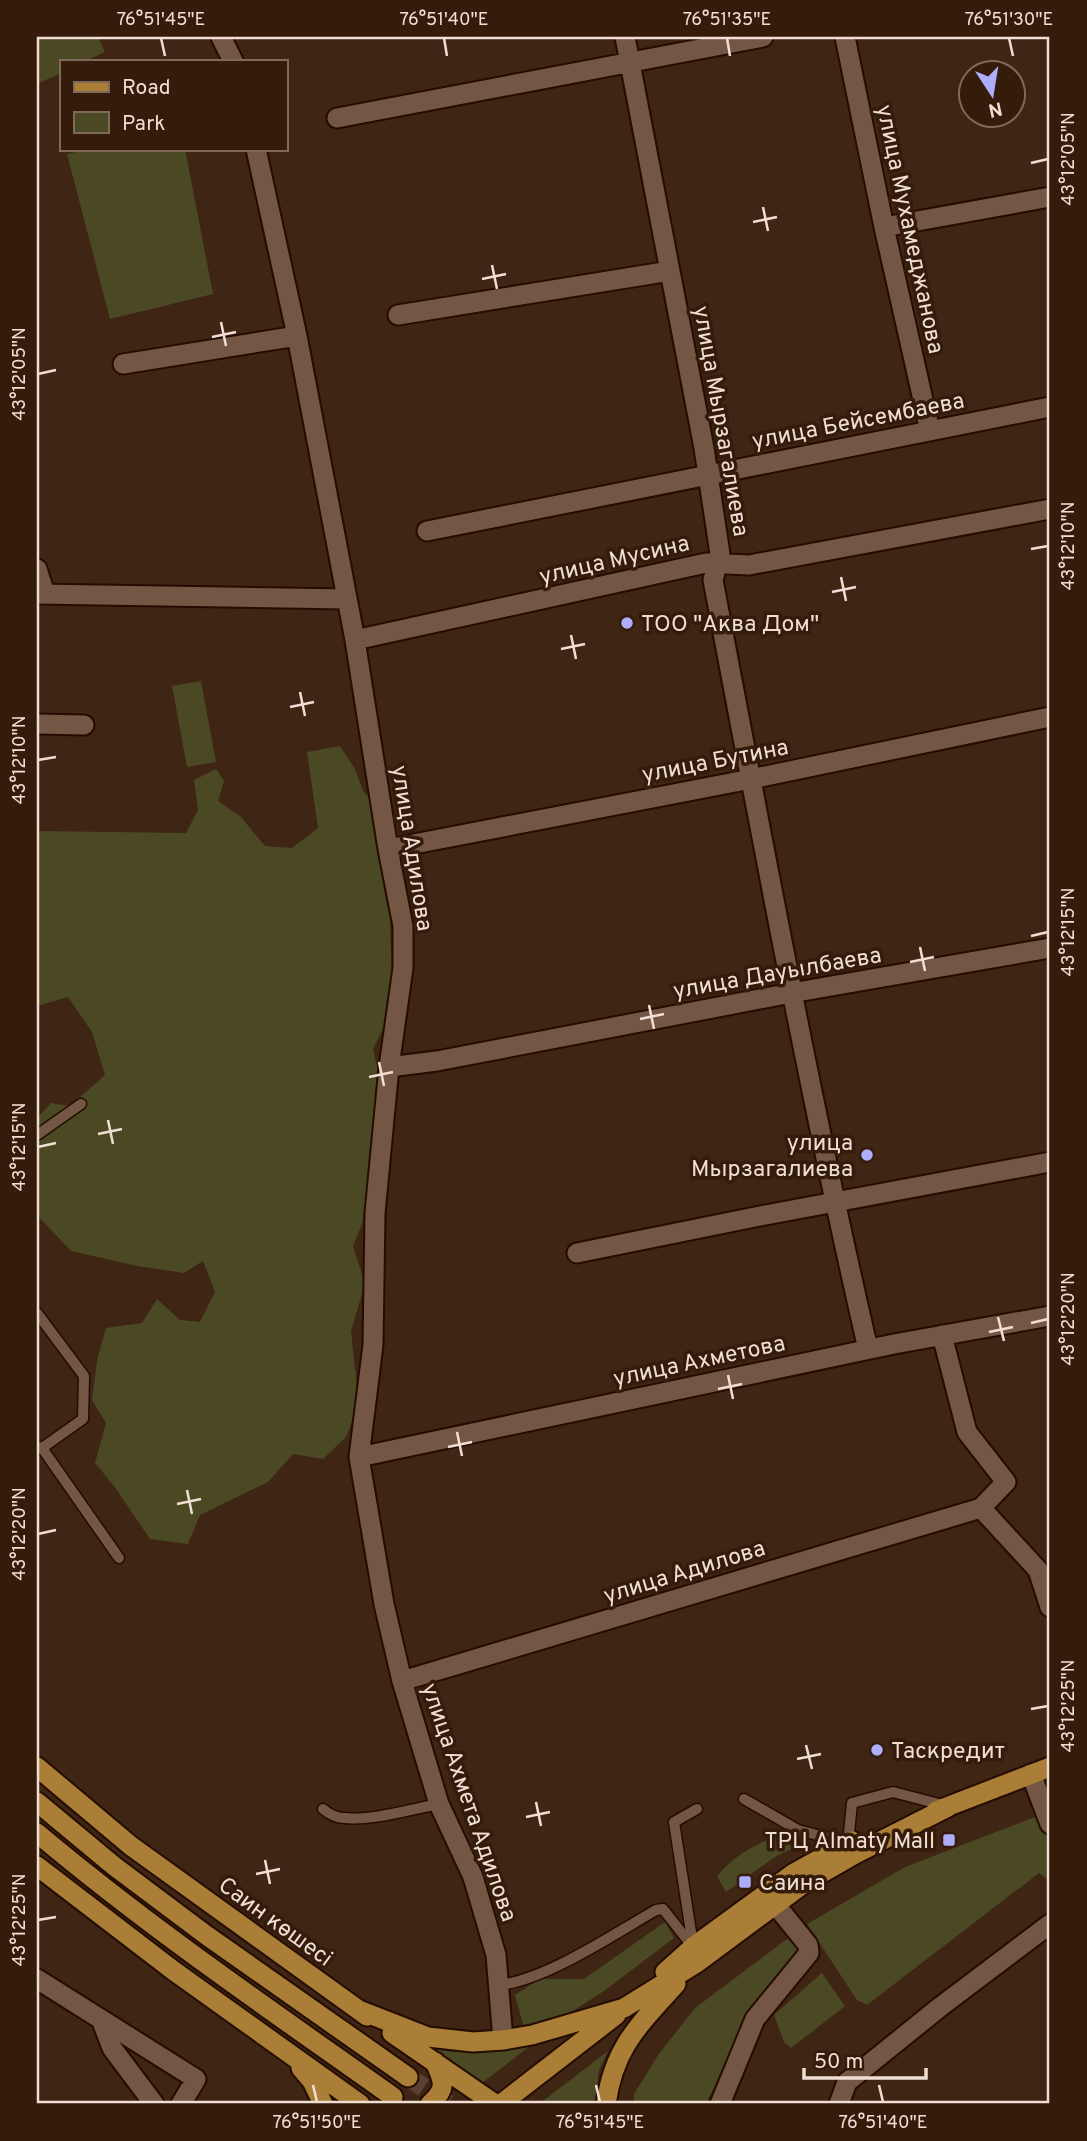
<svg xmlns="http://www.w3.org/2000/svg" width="1087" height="2141" font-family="Overpass,sans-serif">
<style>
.green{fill:#4b4824}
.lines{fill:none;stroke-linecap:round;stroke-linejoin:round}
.primary-tunnel{stroke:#5a4131;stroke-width:19;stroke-dasharray:19 10;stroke-linecap:butt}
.service-casing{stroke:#240d00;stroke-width:13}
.minor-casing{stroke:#240d00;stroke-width:23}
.primary-casing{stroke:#240d00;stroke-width:23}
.service{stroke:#745644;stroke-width:10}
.minor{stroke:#745644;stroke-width:19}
.primary{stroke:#ab7e37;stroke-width:19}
.ticks{fill:none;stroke:#f0ded4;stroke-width:2.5}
.poi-dot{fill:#adaefb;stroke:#341b0a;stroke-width:2.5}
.labels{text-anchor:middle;stroke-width:7;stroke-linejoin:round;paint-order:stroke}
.street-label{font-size:23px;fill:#f0ded4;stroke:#341b0a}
.poi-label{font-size:23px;fill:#f0ded4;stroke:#341b0a;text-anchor:start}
.neatline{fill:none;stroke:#f0ded4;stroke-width:2.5}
.ticks-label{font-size:18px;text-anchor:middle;fill:#f0ded4}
</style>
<rect width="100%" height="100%" fill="#3f2514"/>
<path class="green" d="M37 37H98L105 52 85 61H61V73L37 84Z
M89 149H185L213 294 110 319 67 154Z
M201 681 216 762 187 767 172 686Z
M340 746 355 769 363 791 373 802 389 893 393 1008 373 1049 382 1089 362 1224 353 1246 365 1284 351 1331 359 1405 346 1437 323 1459 293 1454 268 1482 200 1515 188 1544 150 1539 114 1486 95 1463 106 1423 92 1400 97 1360 106 1328 142 1323 157 1299 180 1320 200 1322 215 1292 203 1261 184 1273 137 1266 71 1251 37 1215V1118L51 1103 70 1106 105 1075 92 1032 68 997 37 1006V831L186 833 198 810 194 780 216 769 224 781 218 801 241 817 265 846 292 848 318 828 307 752Z
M1040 1815 1050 1844V1882L1039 1873 867 2005 857 2000 807 1924 905 1867Z
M774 1837 789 1839 795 1847 775 1857 726 1892 717 1876C734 1856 751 1847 774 1837Z
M665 1922 674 1938 604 1991 565 2016 524 2028 515 1995 540 1979H584Z
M791 1936 799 1952 744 2025 706 2104H634V2094L658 2055 695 2008Z
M822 1973 845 2006 791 2048 784 2042 774 2015Z
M530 2046 482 2083 433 2049C465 2055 497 2053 530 2046Z
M608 2051 599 2070 595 2104H539Z"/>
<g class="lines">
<path class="primary-tunnel" d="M408 2077 448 2104"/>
<defs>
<path id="service" d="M37 1135 81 1104
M37 1313 84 1376 83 1419 42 1448
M37 1447 42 1448 119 1558
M744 1799 798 1830 848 1843 852 1803 893 1792 943 1805
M323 1809C329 1814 336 1818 344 1818 372 1821 411 1809 439 1804
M693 1945 674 1822 697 1809
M499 1985C546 1980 614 1934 656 1910L663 1909 693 1947"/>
<path id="minor" d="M221 37 233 61
M625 37 704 448 720 554 713 580C762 837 809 1094 868 1349
M845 37 884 227 930 431
M337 118 763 37
M256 149 297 336 355 640 388 849 403 926V968L389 1067 375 1213 373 1345 359 1457 384 1604 402 1681 439 1804 473 1877 496 1955 503 2040
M884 227 1050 197
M398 315 670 271
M123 364 297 336
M427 531 1050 407
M37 569 45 594
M37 594 347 599
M355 640 706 563 749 565 1050 509
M37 724 84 725
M388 849 751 779 1050 717
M389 1067 437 1061 791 993 1050 948
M577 1253 760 1216 1050 1162
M359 1457 894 1344 1050 1316
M981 1508 1038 1570 1050 1607
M402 1681 981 1508 1006 1482 967 1432 942 1335
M1031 1774 1050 1824
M37 1979 196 2079 181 2104
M101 2019 112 2048 154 2104
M720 2104 755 2019 809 1953 808 1945 775 1904
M839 2104 847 2082 940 2007 1050 1924"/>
<path id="primary" d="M37 1767 131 1846 367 2016
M37 1802 114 1866 206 1935 408 2077
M936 1811 1050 1767
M37 1833C150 1928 272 2011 393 2097
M37 1866 174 1971 360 2104
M665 1972 693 1947 794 1873 852 1841
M359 2010 428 2037 473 2042 503 2040 532 2035 624 2008 695 1964 803 1884 855 1854 948 1807
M392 2033 495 2104
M301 2068 312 2081 323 2104
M430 2104C447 2089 444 2082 435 2062
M501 2104 616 2015
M606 2104C614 2047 639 2025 676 1984"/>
</defs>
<use href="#service" class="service-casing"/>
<use href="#minor" class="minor-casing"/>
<use href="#primary" class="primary-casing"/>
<use href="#service" class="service"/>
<use href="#minor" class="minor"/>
<use href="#primary" class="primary"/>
</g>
<path class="ticks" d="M161 38 165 56M444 38 447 56M727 38 730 56M1009 38 1013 56M1031 163 1048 159M763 207 768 231M753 222 777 217M492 265 497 289M482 279 506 274M221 322 226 346M212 337 236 332M38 374 56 370M1031 549 1048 546M841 577 846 601M832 592 856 587M571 635 576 659M561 649 585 644M300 692 305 716M290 707 314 702M38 760 56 757M1031 936 1048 932M920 947 925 971M910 962 934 957M649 1005 654 1029M640 1019 664 1014M379 1062 384 1086M369 1077 393 1072M108 1120 113 1144M98 1134 122 1129M38 1147 56 1143M998 1317 1004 1341M1031 1323 1048 1319M989 1332 1013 1327M728 1375 733 1399M718 1389 742 1384M457 1432 462 1456M448 1447 472 1442M187 1490 192 1514M177 1504 201 1499M38 1534 56 1530M1031 1709 1048 1706M806 1745 812 1769M797 1759 821 1754M536 1802 541 1826M526 1817 550 1812M265 1860 270 1884M256 1874 280 1869M38 1920 56 1917M313 2085 317 2102M596 2085 600 2102M879 2085 883 2102"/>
<g class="poi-dot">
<circle cx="627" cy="623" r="7"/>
<circle cx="867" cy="1155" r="7"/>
<circle cx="877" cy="1750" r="7"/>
<rect x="942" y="1833" width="14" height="14" rx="3.5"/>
<rect x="738" y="1875" width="14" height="14" rx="3.5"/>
</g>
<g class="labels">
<g class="street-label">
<text transform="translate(911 229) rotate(78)" y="8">улица Мухамеджанова</text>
<text transform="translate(858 420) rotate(-11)" y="8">улица Бейсембаева</text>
<text transform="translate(722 421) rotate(80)" y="8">улица Мырзагалиева</text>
<text transform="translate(614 559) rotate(-13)" y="8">улица Мусина</text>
<text transform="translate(715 760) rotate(-11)" y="8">улица Бутина</text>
<text transform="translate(413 848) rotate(81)" y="8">улица Адилова</text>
<text transform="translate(777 972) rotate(-10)" y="8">улица Дауылбаева</text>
<text transform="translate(699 1360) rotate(-12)" y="8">улица Ахметова</text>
<text transform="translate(684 1571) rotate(-17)" y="8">улица Адилова</text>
<text transform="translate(470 1802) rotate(71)" y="8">улица Ахмета Адилова</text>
<text transform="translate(276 1921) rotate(36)" y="8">Саин көшесі</text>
</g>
<g class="poi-label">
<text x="641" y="631">ТОО "Аква Дом"</text>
<text x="853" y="1150" text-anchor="end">улица<tspan x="853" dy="26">Мырзагалиева</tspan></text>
<text x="891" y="1758">Таскредит</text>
<text x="935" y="1848" text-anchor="end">ТРЦ Almaty Mall</text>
<text x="759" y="1890">Саина</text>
</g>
</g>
<rect width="1087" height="2141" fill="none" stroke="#341b0a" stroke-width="77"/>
<rect x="60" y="60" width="228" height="91" fill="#341b0a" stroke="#7f695b" stroke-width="2"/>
<rect x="74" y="82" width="35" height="10" fill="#ab7e37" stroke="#7f695b" stroke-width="2"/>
<text x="122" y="94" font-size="21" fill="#f0ded4">Road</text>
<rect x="74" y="112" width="35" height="21" fill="#4b4824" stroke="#7f695b" stroke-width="2"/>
<text x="122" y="130" font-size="21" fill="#f0ded4">Park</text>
<g transform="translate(992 94) rotate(168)"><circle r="33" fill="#341b0a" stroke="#7f695b" stroke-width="2"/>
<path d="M0-5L12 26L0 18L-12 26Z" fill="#adaefb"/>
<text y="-10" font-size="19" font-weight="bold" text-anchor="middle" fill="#f0ded4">N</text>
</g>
<path d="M804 2068v10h122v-10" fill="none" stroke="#f0ded4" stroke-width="3.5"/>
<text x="814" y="2068" font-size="21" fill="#f0ded4" stroke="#341b0a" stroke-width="5" paint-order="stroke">50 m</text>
<rect x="38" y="38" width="1010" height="2064" class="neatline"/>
<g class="ticks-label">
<text x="161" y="25">76°51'45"E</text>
<text x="444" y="25">76°51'40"E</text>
<text x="727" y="25">76°51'35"E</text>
<text x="1009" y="25">76°51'30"E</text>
<text transform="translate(1068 159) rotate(-90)" y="6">43°12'05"N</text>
<text transform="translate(19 374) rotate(-90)" y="6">43°12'05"N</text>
<text transform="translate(1068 546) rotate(-90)" y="6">43°12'10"N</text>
<text transform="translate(19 760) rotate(-90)" y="6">43°12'10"N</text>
<text transform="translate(1068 932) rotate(-90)" y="6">43°12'15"N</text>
<text transform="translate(19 1147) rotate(-90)" y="6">43°12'15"N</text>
<text transform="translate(1068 1319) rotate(-90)" y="6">43°12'20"N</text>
<text transform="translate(19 1534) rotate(-90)" y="6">43°12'20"N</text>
<text transform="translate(1068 1706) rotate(-90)" y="6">43°12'25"N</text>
<text transform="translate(19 1920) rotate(-90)" y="6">43°12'25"N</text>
<text x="317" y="2128">76°51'50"E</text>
<text x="600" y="2128">76°51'45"E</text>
<text x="883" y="2128">76°51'40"E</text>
</g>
</svg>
